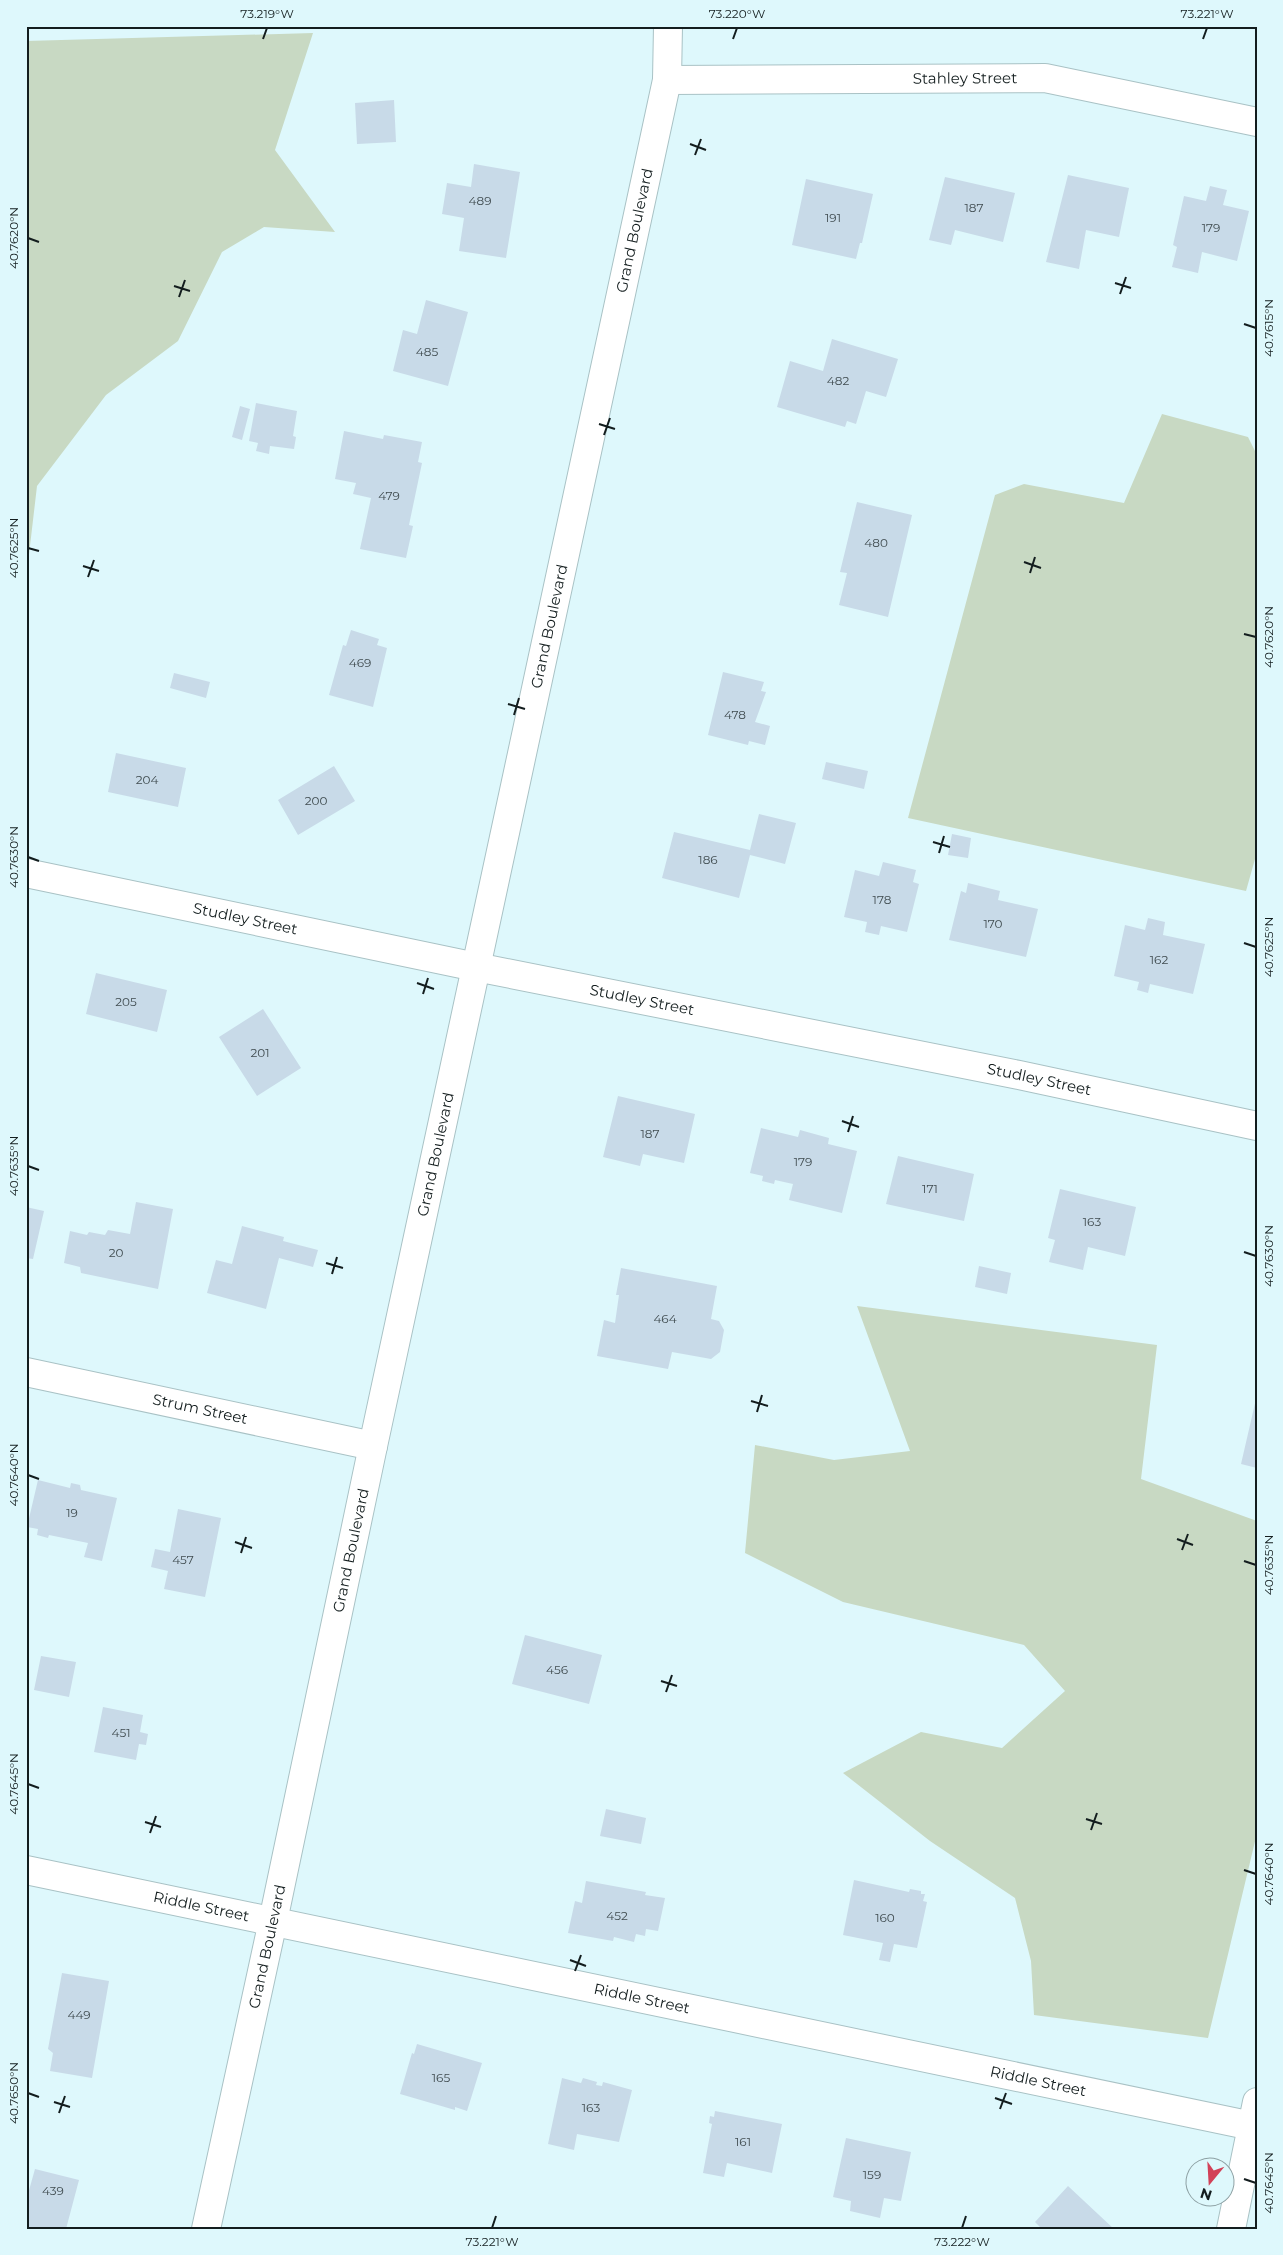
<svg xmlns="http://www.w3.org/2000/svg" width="1283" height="2255" font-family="Montserrat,sans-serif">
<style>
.green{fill:#c8d9c3}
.building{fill:#c8dae8}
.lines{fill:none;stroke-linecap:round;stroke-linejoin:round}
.minor-casing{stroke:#a9c2c5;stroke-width:30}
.minor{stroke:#fff;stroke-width:28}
.ticks{fill:none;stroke:#131d1e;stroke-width:2}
.labels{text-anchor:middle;stroke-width:5;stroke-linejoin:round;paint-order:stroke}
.number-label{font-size:12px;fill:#404c50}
.street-label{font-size:15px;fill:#131d1e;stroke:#def8fc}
.neatline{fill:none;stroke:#131d1e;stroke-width:2}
.ticks-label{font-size:12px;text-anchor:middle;fill:#131d1e}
</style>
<rect width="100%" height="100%" fill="#def8fc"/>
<path class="green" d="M313 33 275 150 335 232 264 227 222 252 178 341 106 395 37 486 26 580V41Z
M1162 414 1248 437 1257 455V852L1246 891 908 818 995 495 1024 484 1124 503Z
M857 1306 1157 1345 1141 1479 1257 1521V1833L1208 2038 1034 2015 1031 1961 1015 1898 930 1841 843 1773 921 1732 1002 1748 1065 1691 1024 1645 843 1602 745 1553 755 1445 834 1460 910 1451Z"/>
<path class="building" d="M394 100 396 142 357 144 355 103Z
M474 164 520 172 506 258 459 251 464 218 442 214 447 183 471 187Z
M1068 175 1129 188 1119 237 1086 230 1079 269 1046 262Z
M945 177 1015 193 1003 242 955 230 951 245 929 240Z
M806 179 873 194 862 243H860L856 259 792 245Z
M1210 186 1227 190 1223 205 1249 211 1237 261 1202 252 1198 273 1172 267 1177 247 1173 245 1184 196 1206 201Z
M426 300 468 312 448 386 393 371 403 330 417 334Z
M832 339 898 359 886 397 866 391 856 424 847 421 845 427 777 407 790 361 823 371Z
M256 403 297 411 293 436 296 437 294 449 270 446 269 454 256 451 258 443 249 441Z
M240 406 250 409 242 440 232 437Z
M344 431 383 439 384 435 422 442 418 462 422 463 409 525 413 526 406 558 360 549 371 498 353 494 356 483 335 479Z
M857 502 912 515 888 617 839 605 847 573 840 572Z
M351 630 379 639 377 645 387 648 373 707 329 695 343 645 346 646Z
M723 672 764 682 761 691 766 692 755 722 770 726 765 745 749 741 748 745 708 735Z
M174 673 210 682 206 698 170 688Z
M116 753 186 768 178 807 108 792Z
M826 762 868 771 864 789 822 779Z
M334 766 355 801 298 835 278 800Z
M759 814 796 823 785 864 750 855 739 898 662 878 674 832 750 850Z
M952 834 971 838 968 858 948 855Z
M883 862 916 870 913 882 919 884 907 932 881 926 879 935 865 932 867 922 844 917 855 870 879 876Z
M968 883 1000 891 998 900 1038 909 1026 957 949 940 961 891 966 893Z
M1148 918 1165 922 1163 935 1205 944 1193 994 1150 984 1148 993 1137 990 1139 982 1114 976 1125 925 1145 930Z
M96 973 167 990 157 1032 86 1014Z
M263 1009 301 1068 257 1096 219 1037Z
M618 1096 695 1114 684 1163 643 1154 640 1166 603 1157Z
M761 1128 798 1137 800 1130 829 1138 828 1144 857 1151 842 1213 789 1200 793 1184 775 1180 774 1184 762 1181 763 1176 750 1173Z
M898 1156 974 1174 964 1221 886 1204Z
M1060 1189 1136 1207 1125 1256 1088 1247 1083 1270 1049 1262 1055 1240 1048 1238Z
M136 1202 173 1209 158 1289 81 1273 80 1267 64 1263 70 1231 87 1235 89 1232 105 1235 108 1230 130 1234Z
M26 1207 44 1211 33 1259 26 1258Z
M242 1226 284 1237 283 1241 318 1250 313 1267 279 1258 266 1309 207 1293 216 1260 232 1264Z
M979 1266 1011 1273 1007 1294 975 1287Z
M621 1268 717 1286 711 1319 719 1321 724 1330 720 1352 711 1359 672 1352 668 1369 597 1356 604 1320 615 1323 619 1295H616Z
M1256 1399H1257V1468L1241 1464Z
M38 1480 70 1488 71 1483 80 1485 81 1490 117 1498 102 1561 84 1557 88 1543 49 1535 48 1538 37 1535 38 1529 27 1527Z
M178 1509 221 1518 205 1597 164 1589 168 1571 151 1567 155 1549 170 1552Z
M525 1635 602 1655 589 1704 512 1684Z
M41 1656 76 1662 69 1697 34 1690Z
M103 1707 143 1715 140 1732 148 1734 146 1745 139 1744 136 1760 94 1752Z
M606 1809 646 1818 641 1844 600 1836Z
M854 1880 909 1892 910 1889 921 1891V1894H925L923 1901 927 1902 917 1948 894 1944 890 1962 879 1960 883 1943 843 1935Z
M586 1881 646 1892 645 1895 665 1898 658 1931 646 1929 645 1936 636 1934 634 1942 614 1937 613 1941 568 1933 575 1901 582 1903Z
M62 1973 109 1981 92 2078 50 2071 53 2053 48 2049Z
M417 2044 482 2063 467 2111 455 2107V2110L400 2094 412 2053 414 2054Z
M562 2078 581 2083 583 2078 597 2082 596 2085 602 2086 603 2082 632 2090 619 2142 577 2134 574 2150 548 2144Z
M715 2111 782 2124 772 2173 727 2163 724 2177 703 2173 712 2124 709 2123 710 2116 714 2117Z
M846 2138 911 2152 901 2201 884 2198 880 2218 850 2211 851 2201 833 2197Z
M35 2169 79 2180 66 2229H26V2201Z
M1068 2186 1114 2229H1042L1035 2222Z"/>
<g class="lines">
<defs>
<g id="minor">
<path id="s1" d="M667 80 1045 78 1257 122"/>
<path id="s2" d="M26 873 476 967 1019 1075 1257 1126"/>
<path id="s3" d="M26 1372 373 1446"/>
<path id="s4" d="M26 1870 1257 2127"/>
<path id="s5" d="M206 2229 273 1921 373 1446 667 80 668 26"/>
<path d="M1231 2229 1257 2102"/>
</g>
</defs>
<use href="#minor" class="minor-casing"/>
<use href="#minor" class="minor"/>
</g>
<path class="ticks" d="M263 39 267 28M733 39 737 28M1203 39 1207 28M690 144 706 150M695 155 701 139M28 238 39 242M1115 283 1131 288M174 286 190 291M1120 294 1126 277M179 297 185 280M1244 324 1256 328M599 424 615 429M604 435 610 418M28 548 39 551M1024 562 1041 568M83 566 99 571M1030 573 1035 557M88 577 94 560M1244 634 1256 637M508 704 525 709M514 715 519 698M933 842 950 847M939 853 944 836M28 857 39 861M1244 943 1256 947M417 983 434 989M423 994 428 978M842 1121 859 1127M848 1132 853 1116M28 1166 39 1170M1244 1252 1256 1256M326 1263 343 1268M332 1274 337 1257M751 1401 768 1406M757 1412 762 1395M28 1475 39 1479M1177 1539 1193 1545M235 1542 252 1548M1182 1550 1188 1534M241 1553 246 1537M1244 1561 1256 1565M661 1681 677 1686M666 1692 672 1675M28 1784 39 1788M1086 1819 1102 1824M145 1822 161 1827M1091 1830 1097 1813M150 1833 156 1816M1244 1870 1256 1874M570 1960 586 1966M575 1971 581 1955M28 2093 39 2097M995 2098 1012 2104M54 2102 70 2107M1000 2109 1006 2093M59 2113 65 2096M1244 2179 1256 2183M492 2228 496 2216M962 2228 966 2216"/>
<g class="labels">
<g class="number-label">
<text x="480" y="205">489</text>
<text x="974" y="212">187</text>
<text x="833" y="222">191</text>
<text x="1211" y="232">179</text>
<text x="427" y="356">485</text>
<text x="838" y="385">482</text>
<text x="389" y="500">479</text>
<text x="876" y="547">480</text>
<text x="360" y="667">469</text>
<text x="735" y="719">478</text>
<text x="147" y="784">204</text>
<text x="316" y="805">200</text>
<text x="708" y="864">186</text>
<text x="882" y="904">178</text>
<text x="993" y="928">170</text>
<text x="1159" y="964">162</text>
<text x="126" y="1006">205</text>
<text x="260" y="1057">201</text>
<text x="650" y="1138">187</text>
<text x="803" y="1166">179</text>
<text x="930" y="1193">171</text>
<text x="1092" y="1226">163</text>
<text x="116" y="1257">20</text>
<text x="665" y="1323">464</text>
<text x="72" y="1517">19</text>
<text x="183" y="1564">457</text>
<text x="557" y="1674">456</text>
<text x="121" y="1737">451</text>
<text x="617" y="1920">452</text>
<text x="885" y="1922">160</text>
<text x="79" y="2019">449</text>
<text x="441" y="2082">165</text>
<text x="591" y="2112">163</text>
<text x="743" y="2146">161</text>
<text x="872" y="2179">159</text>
<text x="53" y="2195">439</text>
</g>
<g class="street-label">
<text dy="5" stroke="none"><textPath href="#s1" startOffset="298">Stahley Street</textPath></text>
<text dy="5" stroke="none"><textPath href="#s5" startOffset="2044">Grand Boulevard</textPath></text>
<text dy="5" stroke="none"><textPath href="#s5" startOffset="1639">Grand Boulevard</textPath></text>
<text dy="5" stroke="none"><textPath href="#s2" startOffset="224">Studley Street</textPath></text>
<text dy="5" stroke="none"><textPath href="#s2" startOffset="629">Studley Street</textPath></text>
<text dy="5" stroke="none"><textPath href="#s2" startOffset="1034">Studley Street</textPath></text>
<text dy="5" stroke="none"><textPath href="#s5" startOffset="1099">Grand Boulevard</textPath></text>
<text dy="5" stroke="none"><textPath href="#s3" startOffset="178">Strum Street</textPath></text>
<text dy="5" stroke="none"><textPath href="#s5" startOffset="694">Grand Boulevard</textPath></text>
<text dy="5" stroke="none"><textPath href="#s4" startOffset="179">Riddle Street</textPath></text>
<text dy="5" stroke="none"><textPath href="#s5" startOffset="289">Grand Boulevard</textPath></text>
<text dy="5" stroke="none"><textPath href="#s4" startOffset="629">Riddle Street</textPath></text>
<text dy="5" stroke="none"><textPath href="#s4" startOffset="1034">Riddle Street</textPath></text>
</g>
</g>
<rect width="1283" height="2255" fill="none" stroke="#def8fc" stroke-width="55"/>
<g transform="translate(1210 2182) rotate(198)"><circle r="24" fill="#def8fc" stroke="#8da0a3"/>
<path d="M0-4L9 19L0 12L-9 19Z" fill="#d24158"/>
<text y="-8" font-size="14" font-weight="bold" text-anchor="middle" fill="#131d1e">N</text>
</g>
<rect x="28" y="28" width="1228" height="2200" class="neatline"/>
<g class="ticks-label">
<text x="267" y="18">73.219°W</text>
<text x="737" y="18">73.220°W</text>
<text x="1207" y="18">73.221°W</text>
<text transform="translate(14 238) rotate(-90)" y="4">40.7620°N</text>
<text transform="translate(1269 328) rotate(-90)" y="4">40.7615°N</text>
<text transform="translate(14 548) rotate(-90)" y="4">40.7625°N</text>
<text transform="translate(1269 637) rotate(-90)" y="4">40.7620°N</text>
<text transform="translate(14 857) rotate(-90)" y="4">40.7630°N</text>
<text transform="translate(1269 947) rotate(-90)" y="4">40.7625°N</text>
<text transform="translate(14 1166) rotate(-90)" y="4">40.7635°N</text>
<text transform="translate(1269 1256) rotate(-90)" y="4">40.7630°N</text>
<text transform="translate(14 1475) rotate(-90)" y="4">40.7640°N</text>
<text transform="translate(1269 1565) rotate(-90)" y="4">40.7635°N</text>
<text transform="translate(14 1784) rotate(-90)" y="4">40.7645°N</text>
<text transform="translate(1269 1874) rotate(-90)" y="4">40.7640°N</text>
<text transform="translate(14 2093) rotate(-90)" y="4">40.7650°N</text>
<text transform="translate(1269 2183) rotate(-90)" y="4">40.7645°N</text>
<text x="492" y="2246">73.221°W</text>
<text x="962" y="2246">73.222°W</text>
</g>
</svg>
